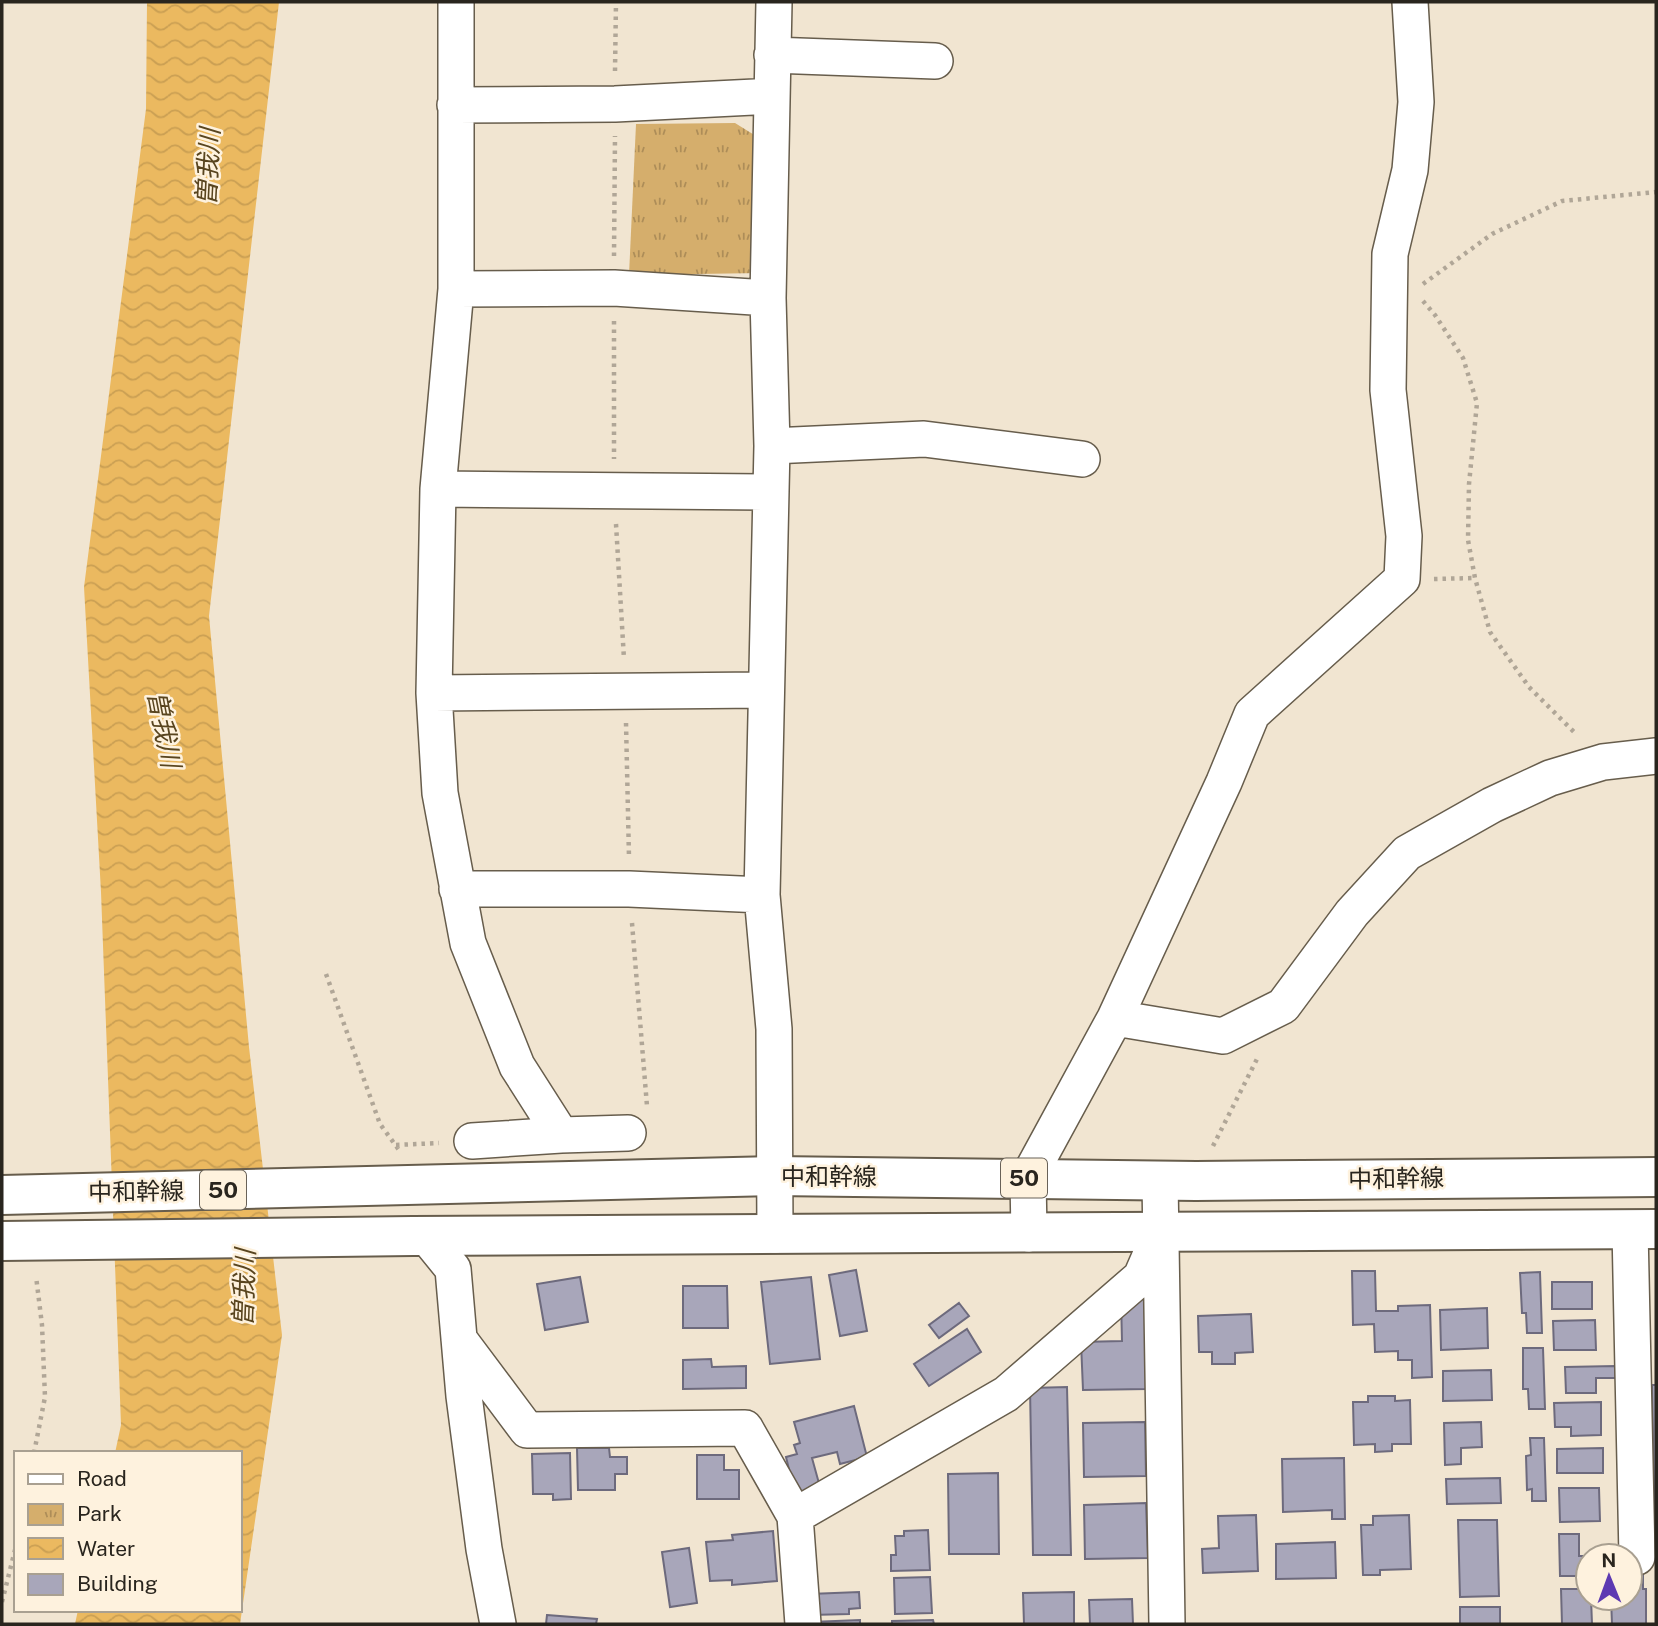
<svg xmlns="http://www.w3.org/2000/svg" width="1658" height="1626" font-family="'Public Sans','Noto Sans JP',sans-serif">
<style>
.park{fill:url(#park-tufts)}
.water{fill:url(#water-waves)}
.building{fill:#a8a6ba;stroke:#6d6a7d;stroke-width:2}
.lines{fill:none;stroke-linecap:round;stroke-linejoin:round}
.minor-casing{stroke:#675d4c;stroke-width:38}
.major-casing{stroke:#675d4c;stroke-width:42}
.path{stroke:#b0a697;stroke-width:4.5;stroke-dasharray:3.5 5;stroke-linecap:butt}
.minor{stroke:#fff;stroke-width:35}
.major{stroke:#fff;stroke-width:38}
.labels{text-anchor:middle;stroke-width:5;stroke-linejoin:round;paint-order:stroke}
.shield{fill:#fef2de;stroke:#696258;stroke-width:2}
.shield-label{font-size:23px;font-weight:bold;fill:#29251e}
.street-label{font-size:24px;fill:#29251e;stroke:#fef2de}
.water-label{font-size:26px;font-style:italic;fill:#59451f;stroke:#fef2de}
</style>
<defs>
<pattern id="park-tufts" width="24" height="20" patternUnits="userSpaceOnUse" patternTransform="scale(1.75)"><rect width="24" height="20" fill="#d5ae6c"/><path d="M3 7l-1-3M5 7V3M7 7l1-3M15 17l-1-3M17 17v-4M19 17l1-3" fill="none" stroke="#ad8d58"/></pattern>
<pattern id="water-waves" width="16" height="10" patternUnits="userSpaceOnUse" patternTransform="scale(1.75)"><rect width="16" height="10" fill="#ebb960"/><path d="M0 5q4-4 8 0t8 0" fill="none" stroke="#ca9f53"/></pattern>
</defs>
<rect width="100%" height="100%" fill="#f1e5d1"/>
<path class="park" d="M735 123 764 141 763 273 629 275 636 124Z"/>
<path class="water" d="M147 2H279L209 616 249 1047 282 1335 240 1624H75L78 1610H240V1453H115L121 1425 101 892 84 587 146 109Z"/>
<path class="building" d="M856 1270 867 1331 840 1336 829 1275Z
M1352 1271H1375L1376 1311H1398V1306L1430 1305 1432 1377 1412 1378V1360H1398V1351L1375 1352 1374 1324 1353 1325Z
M1540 1272 1542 1333H1527L1526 1313H1522L1520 1273Z
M580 1277 588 1322 545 1330 537 1284Z
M811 1277 820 1359 770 1364 761 1282Z
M1552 1282H1592V1309H1552Z
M683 1286H727L728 1328H683Z
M1145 1298 1147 1389 1083 1390 1081 1342 1122 1341 1121 1299Z
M959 1303 969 1316 939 1338 929 1325Z
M1487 1308 1488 1348 1441 1350 1440 1310Z
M1251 1314 1253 1352 1235 1353V1364H1212V1352H1199L1198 1316Z
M1595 1320 1596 1350H1554L1553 1321Z
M967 1329 981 1352 929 1386 914 1364Z
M1523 1348H1543L1545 1409H1529L1528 1389H1523Z
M711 1359 712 1367 746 1366V1388L683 1389V1360Z
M1615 1366 1616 1378H1596V1393H1566L1565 1367Z
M1491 1370 1492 1400 1443 1401V1371Z
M1652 1385H1656V1558H1655Z
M1067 1387 1071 1555H1033L1030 1388Z
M1368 1396H1395V1401L1410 1400 1411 1444H1392V1451L1375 1452V1444L1354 1445 1353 1402H1368Z
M1601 1402V1435L1571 1436V1427H1555L1554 1403Z
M854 1406 867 1457 840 1464 837 1452 812 1458 820 1487 795 1494 786 1457 797 1454 794 1445 800 1443 794 1422Z
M1145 1422 1146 1476 1084 1477 1083 1423Z
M1481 1422 1482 1447 1461 1448V1464L1445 1465 1444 1423Z
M1530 1438H1544L1546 1501H1532V1489L1527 1490 1526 1456 1531 1455Z
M577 1448H609L610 1457H627V1474H615V1490H578Z
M1603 1448V1473H1557V1449Z
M570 1453 571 1499 553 1500V1494H533L532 1454Z
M697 1455H724V1470H739V1499H697Z
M1344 1458 1345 1519H1332V1510L1283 1512 1282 1459Z
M998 1473 999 1554H949L948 1474Z
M1500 1478 1501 1503 1447 1504 1446 1479Z
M1559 1488H1599L1600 1521 1560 1522Z
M1146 1503 1148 1558 1085 1559 1084 1505Z
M1256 1515 1258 1571 1203 1573 1202 1549 1219 1548 1218 1516Z
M1409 1515 1411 1569 1380 1570V1575H1363L1361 1525H1373V1516Z
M1458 1520H1497L1499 1596 1460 1597Z
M928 1530 930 1570 891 1571V1555H896L895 1536H904V1531Z
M773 1531 777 1581 732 1585V1580L710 1581 706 1542 733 1540 732 1535Z
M1559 1534H1579V1556H1592H1588V1576H1560Z
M1335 1542 1336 1578 1276 1579V1544Z
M689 1548 697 1603 670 1607 662 1552Z
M1630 1573H1643V1589H1646V1624H1612L1611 1598H1630Z
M930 1577 932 1613 895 1614 894 1578Z
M1561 1589H1588V1598H1591L1592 1624H1562Z
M859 1592 860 1608 849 1609V1614L811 1615 810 1594Z
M1074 1592V1624H1024L1023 1593Z
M1132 1599 1133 1624H1090L1089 1600Z
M1460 1607H1500V1624H1460Z
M547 1615 597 1619 596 1624H546Z
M860 1620V1624H811V1622Z
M933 1620 934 1624H892V1621Z"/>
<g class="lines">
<defs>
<path id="minor" d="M456 2V289L438 489 434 693 440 793 468 943 517 1066 561 1135
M774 2 768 298 772 446 762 895 774 1029 775 1235
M772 55 935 61
M455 105 615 104 772 96
M456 289 614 288 768 298
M772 446 924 439 1082 459
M438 489 771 492
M434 693 765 690
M457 889H629L762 895
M1115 1018 1223 1036 1283 1006 1352 913 1407 853 1492 805 1550 778 1603 762 1656 756
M472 1141 561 1135 628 1133
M1160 1180 1167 1624
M1630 1229 1637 1557
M1029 1234 1028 1178 1115 1018 1224 782 1252 714 1402 579 1404 536 1388 390 1390 254 1410 170 1416 102 1410 2
M427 1237 453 1269 464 1396 484 1549 498 1624
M459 1339 527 1430 745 1428 795 1516
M803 1624 795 1516 1006 1394 1141 1277 1160 1233"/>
<path id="major" d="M2 1195 774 1176 1196 1181 1656 1177
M2 1241 413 1236 1656 1229"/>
</defs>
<use href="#minor" class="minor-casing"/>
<use href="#major" class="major-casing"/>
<path class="path" d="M615 71 616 2
M614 256 615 136
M1423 284 1492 234 1562 201 1656 192
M1423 301 1435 315 1463 358 1477 403 1469 484 1468 540 1475 578 1490 632 1529 687 1577 735
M614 321V459
M616 524 624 659
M1434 579 1475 578
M626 723 629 858
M632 923 647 1106
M326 974 380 1124 399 1150
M396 1145 439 1143
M1213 1146 1258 1057
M34 1453 45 1397 42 1325 36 1276
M2 1602 16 1546"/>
<use href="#minor" class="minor"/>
<use href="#major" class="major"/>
</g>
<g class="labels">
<g class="shield">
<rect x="1001" y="1158.5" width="46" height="39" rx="5"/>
<rect x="200" y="1170.5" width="46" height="39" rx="5"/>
</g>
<g class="shield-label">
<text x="1024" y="1186">50</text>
<text x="223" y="1198">50</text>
</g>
<g class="street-label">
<text x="829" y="1185">中和幹線</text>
<text transform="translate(1396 1179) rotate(-1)" y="8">中和幹線</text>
<text transform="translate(136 1192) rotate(-1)" y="8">中和幹線</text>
</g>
<g class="water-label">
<text transform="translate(208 167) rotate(-87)" y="9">曽我川</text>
<text transform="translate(164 729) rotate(79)" y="9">曽我川</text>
<text transform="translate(244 1288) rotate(-88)" y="9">曽我川</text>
</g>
</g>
<rect width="1658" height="1626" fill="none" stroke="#29251e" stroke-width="7"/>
<rect x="14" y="1451" width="228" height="161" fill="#fef2de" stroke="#a9a091" stroke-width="2"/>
<rect x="28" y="1474" width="35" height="10" fill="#ffffff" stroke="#a9a091" stroke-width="2"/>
<text x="77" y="1486" font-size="21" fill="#29251e">Road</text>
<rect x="28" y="1504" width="35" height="21" fill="url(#park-tufts)" stroke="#a9a091" stroke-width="2"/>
<text x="77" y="1521" font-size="21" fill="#29251e">Park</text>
<rect x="28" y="1538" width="35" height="21" fill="url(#water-waves)" stroke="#a9a091" stroke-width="2"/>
<text x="77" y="1556" font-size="21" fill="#29251e">Water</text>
<rect x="28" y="1574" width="35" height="21" fill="#a8a6ba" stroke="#a9a091" stroke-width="2"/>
<text x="77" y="1591" font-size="21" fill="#29251e">Building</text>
<g transform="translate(1609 1577) rotate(359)"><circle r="33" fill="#fef2de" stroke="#a9a091" stroke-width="2"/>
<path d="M0-5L12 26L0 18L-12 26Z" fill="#5d3ab2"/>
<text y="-10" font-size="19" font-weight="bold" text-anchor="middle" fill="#29251e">N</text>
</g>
</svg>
